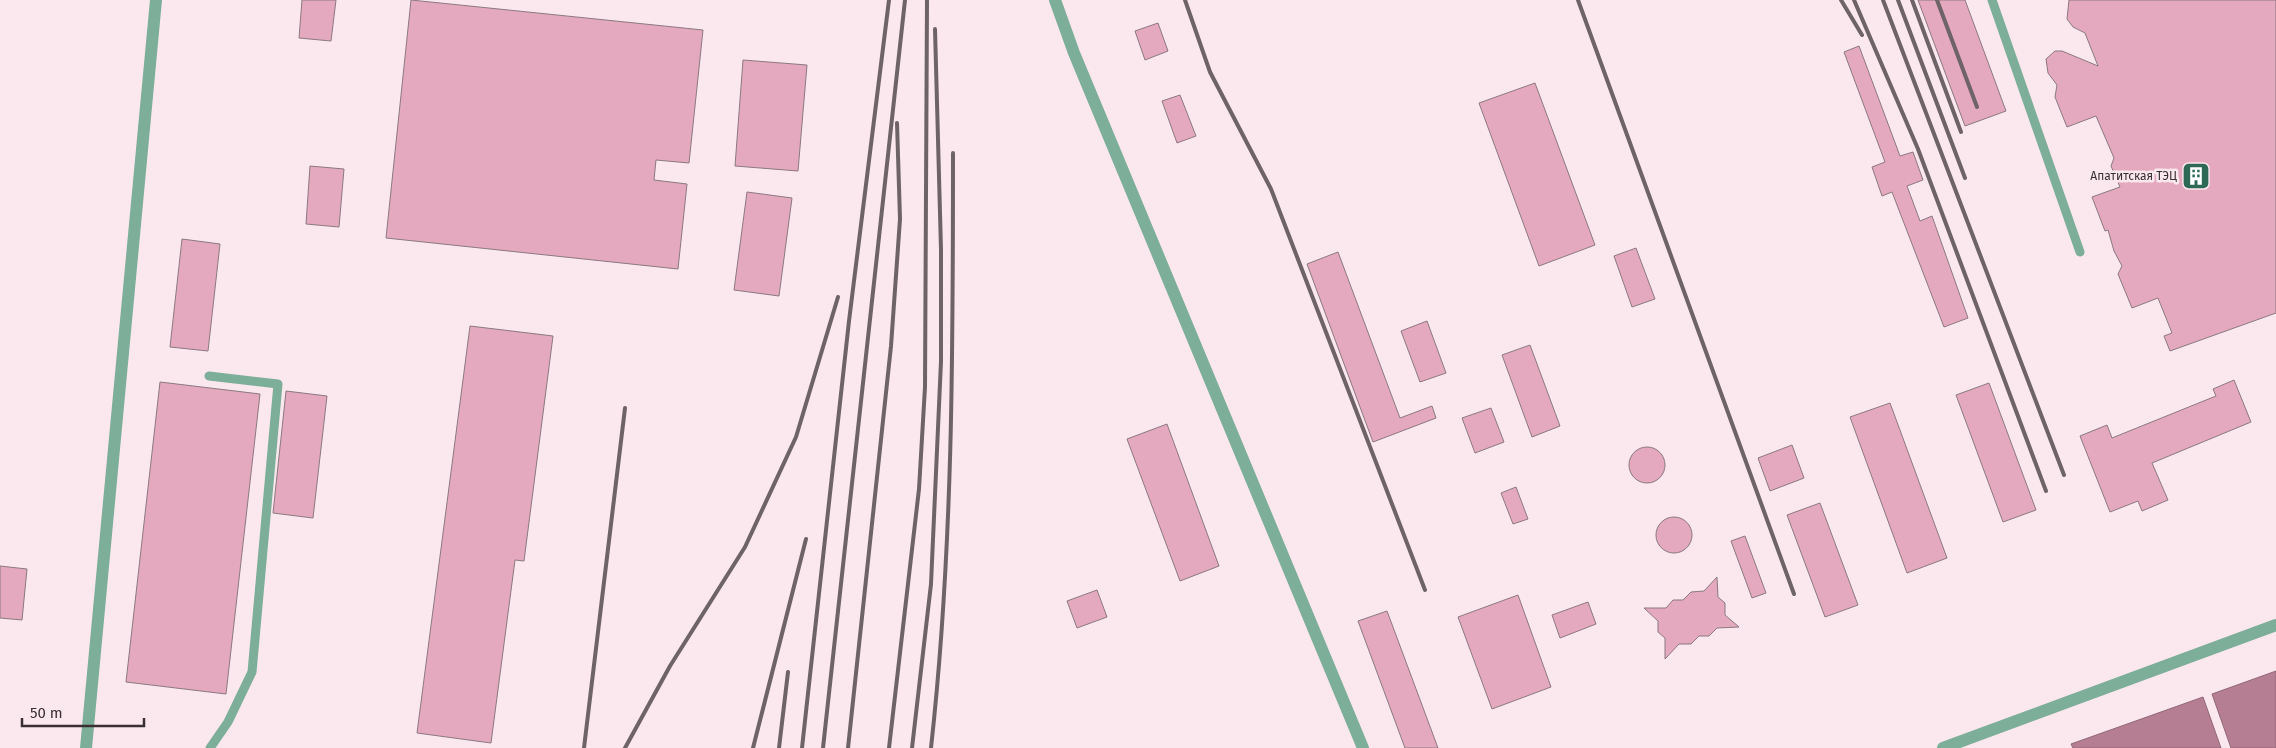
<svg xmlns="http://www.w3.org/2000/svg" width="2276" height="748" font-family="'Fira Sans',sans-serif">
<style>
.water{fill:#b67e93;stroke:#906776}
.building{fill:#e4a9bf;stroke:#8b797f}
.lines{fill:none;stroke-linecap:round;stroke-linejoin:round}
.service{stroke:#7cae9a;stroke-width:9}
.minor{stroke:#7cae9a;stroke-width:12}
.tertiary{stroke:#7cae9a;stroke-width:12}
.rail{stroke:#6e6367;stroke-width:4}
.labels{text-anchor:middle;stroke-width:5;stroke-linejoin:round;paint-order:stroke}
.poi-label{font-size:12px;fill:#383033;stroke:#fbe7ee;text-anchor:end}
</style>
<rect width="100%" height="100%" fill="#fbe7ee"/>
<path class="water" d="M2276 671V748H2231L2212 694Z
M2203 697 2221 748H2073L2071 744Z"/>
<path class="building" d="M302 0H336L331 41 299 38Z
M411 0 703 30 689 163 656 160 654 180 687 184 678 269 386 238Z
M1918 0H1965L2006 111 1965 126Z
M2069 0H2276V313L2170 351 2164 336 2172 333 2158 298 2132 308 2118 274 2122 266 2114 251 2108 230 2105 231 2092 197 2120 187 2111 166 2114 158 2096 116 2067 127 2055 97 2057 85 2048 73 2046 59 2055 51H2062L2098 66 2085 33 2073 27 2067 19Z
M1158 23 1168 51 1145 60 1135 31Z
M1859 46 1900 156 1913 152 1923 180 1907 186 1920 221 1932 216 1968 318 1944 327 1892 192 1882 196 1872 167 1885 162 1844 52Z
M743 60 807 65 798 171 735 166Z
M1535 83 1595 245 1539 266 1479 103Z
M1180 95 1196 136 1177 143 1162 101Z
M310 166 344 169 339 227 306 224Z
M747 192 792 198 779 296 734 290Z
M182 239 220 244 208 351 170 347Z
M1636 248 1655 299 1632 307 1614 256Z
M1338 252 1400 418 1432 406 1436 418 1373 442 1307 264Z
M1427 321 1446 373 1420 382 1401 331Z
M470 326 553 336 524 561 515 560 491 743 417 733Z
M1530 345 1560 426 1532 437 1502 355Z
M2234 380 2251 422 2152 463 2168 500 2142 511 2138 501 2110 512 2080 436 2107 425 2112 438 2216 396 2213 389Z
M160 382 260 394 226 694 126 682Z
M1989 383 2036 510 2003 522 1956 395Z
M286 391 327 396 313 518 273 513Z
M1890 403 1947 558 1907 573 1850 417Z
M1491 408 1504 442 1475 453 1462 418Z
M1167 424 1219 566 1180 581 1127 439Z
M1792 445 1804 478 1770 491 1758 458Z
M1629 465a18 18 0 1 1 36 0a18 18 0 1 1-36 0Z
M1516 487 1528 519 1513 524 1501 493Z
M1820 503 1858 605 1825 617 1787 515Z
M1656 535a18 18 0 1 1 36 0a18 18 0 1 1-36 0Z
M1745 536 1766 593 1752 598 1731 541Z
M0 566 27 569 22 620 0 618Z
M1717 577 1718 597 1725 603V615L1739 627 1717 628 1709 636H1699L1691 644H1679L1665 659V638L1658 632V621L1644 608H1666L1673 600H1683L1691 592 1704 591Z
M1097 590 1107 617 1077 628 1067 601Z
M1518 595 1551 687 1492 709 1458 617Z
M1588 602 1596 624 1560 638 1552 615Z
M1387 611 1438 748H1405L1358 621Z"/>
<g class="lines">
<path class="service" d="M1992 0 2080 252
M209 376 278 384 252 672 228 722 210 748"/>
<path class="minor" d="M86 748 156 0"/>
<path class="tertiary" d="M1055 0 1074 53 1363 748
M1943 748 2276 625"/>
<path class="rail" d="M1185 0 1210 72 1271 189 1425 590
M1578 0 1794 594
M1841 0 1862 35
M1854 0 1918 149 2046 491
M1883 0 2064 475
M1898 0 1965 178
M1912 0 1961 132
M1937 0 1977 107
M584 748 625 408
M625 748 670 666 745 547 796 437 838 297
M753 748 806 539
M779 748 788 672
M802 748 849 321 889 0
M823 748 905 0
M848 748 891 346 900 219 897 123
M889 748 919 489 925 387 927 0
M912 748 931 584 941 361V250L935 29
M931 748C953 550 953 351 953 153"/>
</g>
<defs>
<symbol id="building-square" viewBox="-11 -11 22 22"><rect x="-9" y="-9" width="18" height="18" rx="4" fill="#2d6954" stroke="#fbe7ee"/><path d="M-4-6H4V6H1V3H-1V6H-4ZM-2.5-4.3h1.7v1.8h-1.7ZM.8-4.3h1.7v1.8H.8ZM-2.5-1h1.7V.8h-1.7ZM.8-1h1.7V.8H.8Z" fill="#fff"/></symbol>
</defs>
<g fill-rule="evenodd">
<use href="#building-square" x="2180" y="160" width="32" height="32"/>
</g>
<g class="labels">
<g class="poi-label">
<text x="2177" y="180">Апатитская ТЭЦ</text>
</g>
</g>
<path d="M22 718v8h122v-8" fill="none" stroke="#383033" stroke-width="2.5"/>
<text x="30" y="718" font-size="15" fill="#383033" stroke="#fbe7ee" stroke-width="4" paint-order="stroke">50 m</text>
</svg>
